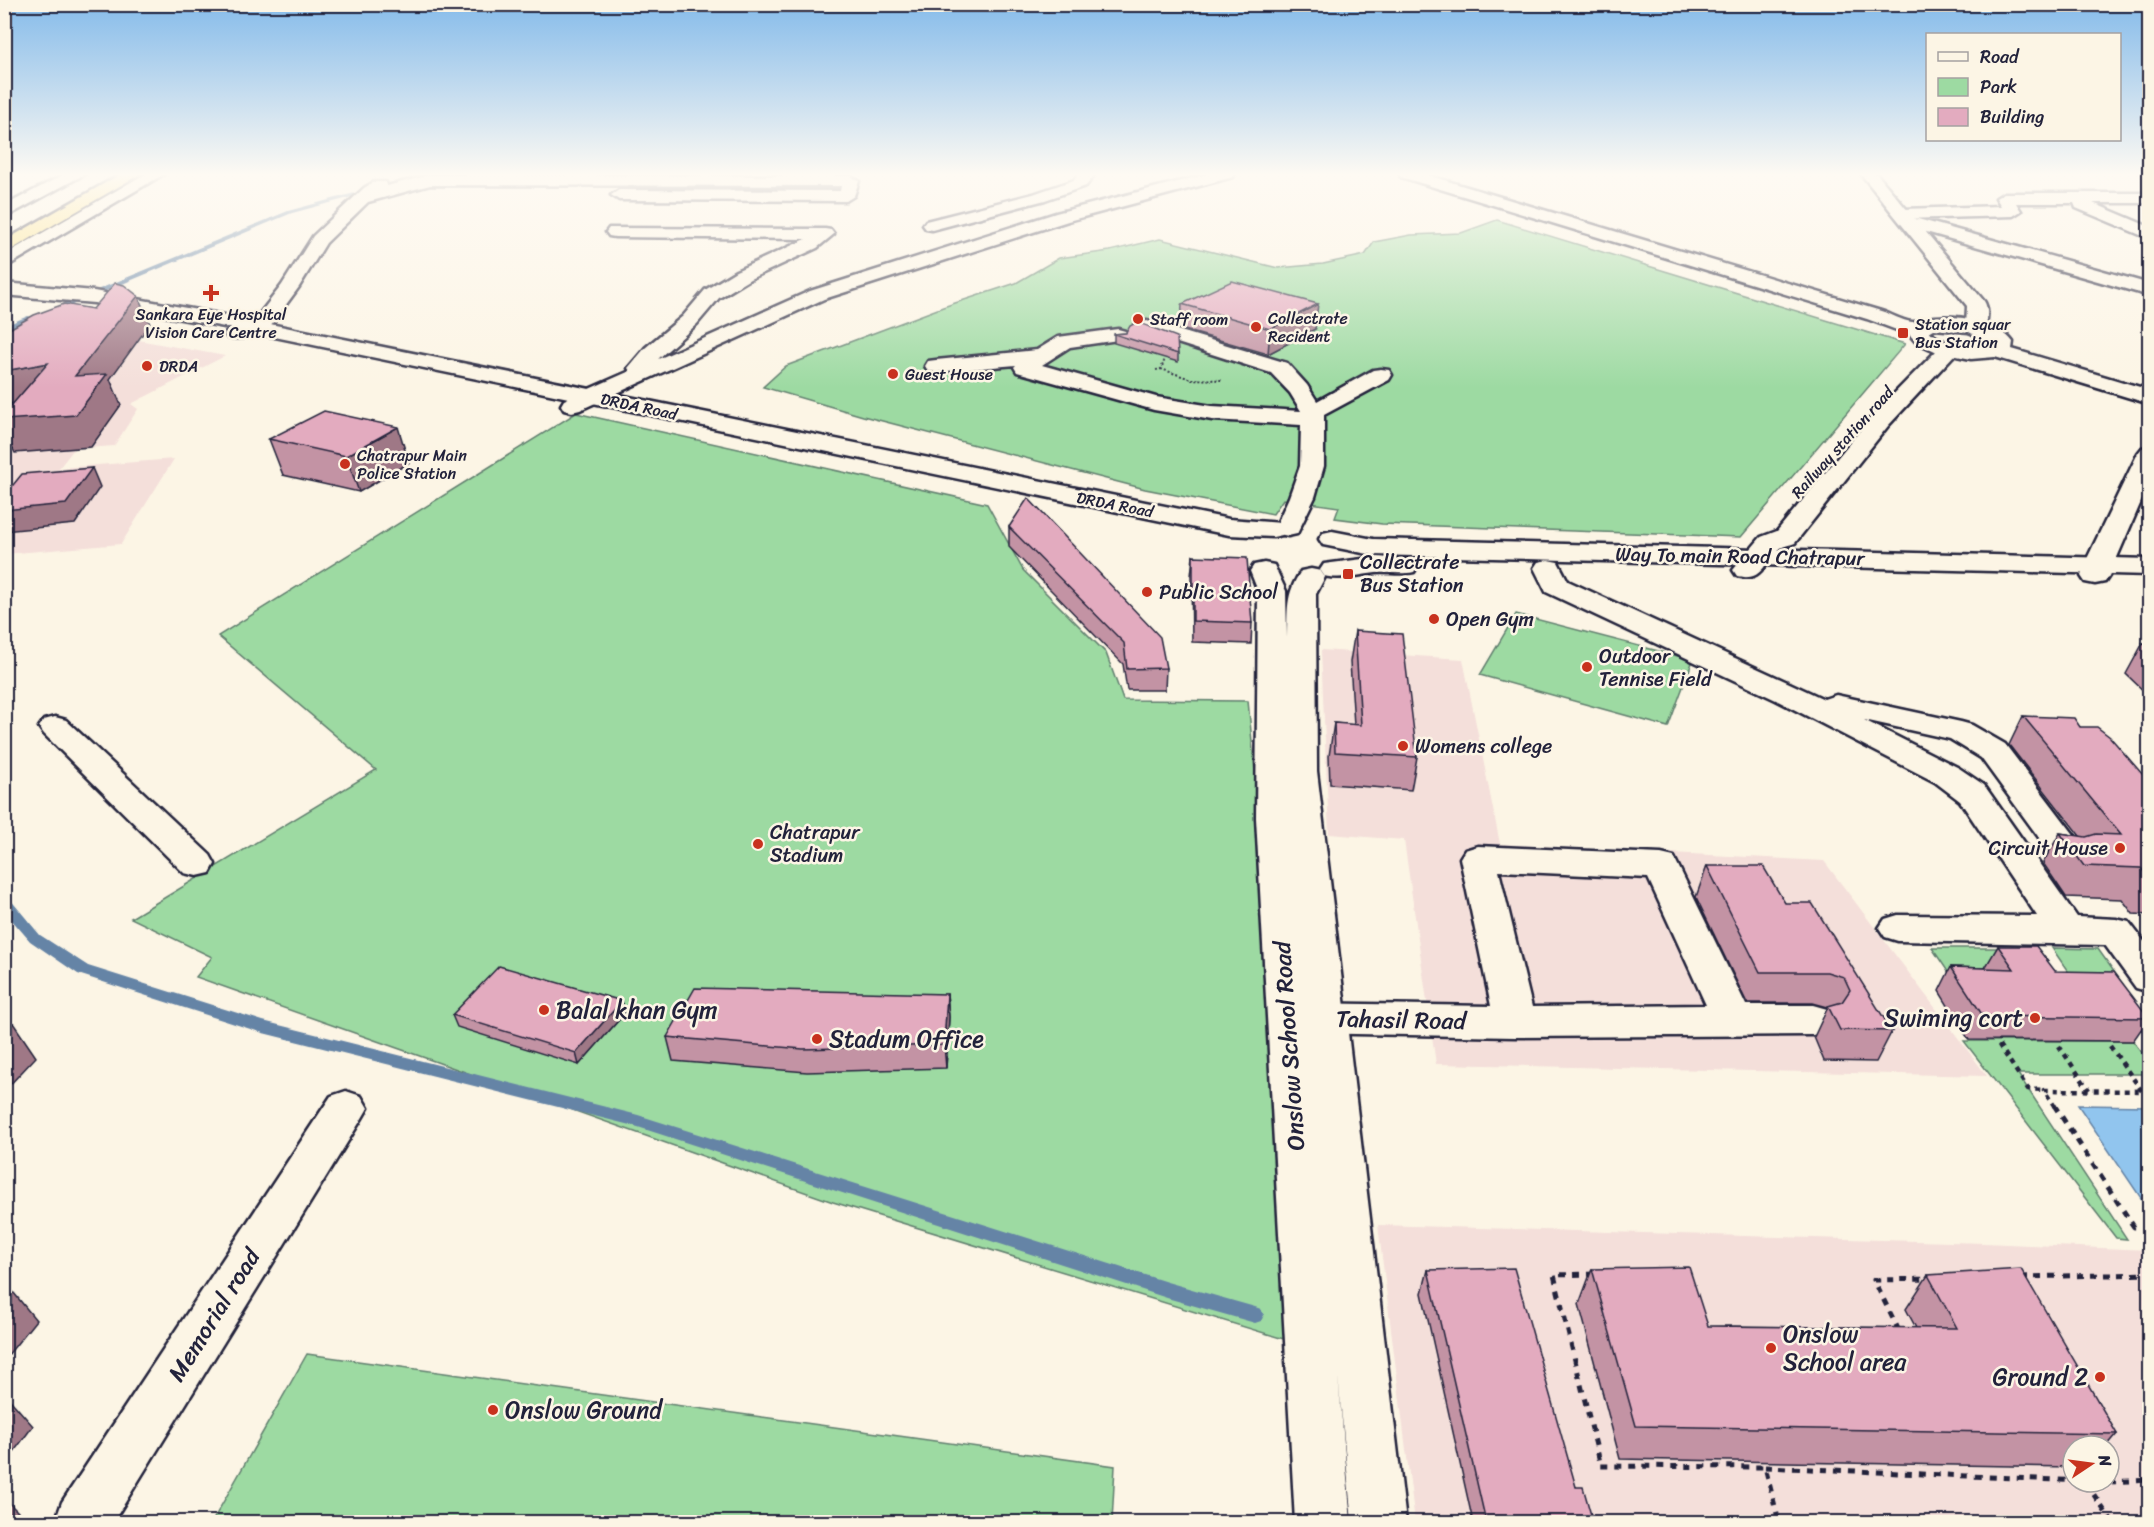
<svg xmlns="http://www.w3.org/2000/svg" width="2154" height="1527" font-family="Sriracha,sans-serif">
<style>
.built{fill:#f4dfda;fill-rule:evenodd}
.green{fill:#9ddaa2;stroke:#607e6e;stroke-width:1.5}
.water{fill:#91c5ee;stroke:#6584a6;stroke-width:1.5}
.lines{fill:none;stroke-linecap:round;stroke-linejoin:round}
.stream{fill:#6584a6;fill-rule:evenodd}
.minor-casing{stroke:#22223b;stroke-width:5}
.tertiary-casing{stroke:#22223b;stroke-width:5}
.secondary-casing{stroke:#22223b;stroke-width:5}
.trunk-casing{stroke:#22223b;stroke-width:5}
.path-far2{stroke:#22223b;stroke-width:2;stroke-dasharray:2 2;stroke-linecap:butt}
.path-far1{stroke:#22223b;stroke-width:4.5;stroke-dasharray:5 5;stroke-linecap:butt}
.path{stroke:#22223b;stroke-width:5;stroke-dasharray:7 7;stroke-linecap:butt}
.minor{fill:#fcf5e5;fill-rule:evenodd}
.tertiary{fill:#fcf5e5;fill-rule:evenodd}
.secondary{fill:#fcf5e5;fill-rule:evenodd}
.trunk{fill:#fae180;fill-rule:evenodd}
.wall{fill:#c393a4;stroke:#22223b;stroke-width:1.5}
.shaded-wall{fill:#9f7886;stroke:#22223b;stroke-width:1.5}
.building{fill:#e3abbf;stroke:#22223b;stroke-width:1.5}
.poi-dot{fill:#c8321e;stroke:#fcf5e5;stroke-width:2}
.labels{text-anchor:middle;stroke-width:5;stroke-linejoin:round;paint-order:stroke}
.far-poi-label{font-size:16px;fill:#22223b;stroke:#fcf5e5;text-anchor:start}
.far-street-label{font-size:16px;fill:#22223b;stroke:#fcf5e5}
.street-label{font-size:20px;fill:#22223b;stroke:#fcf5e5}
.poi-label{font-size:20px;fill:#22223b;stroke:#fcf5e5;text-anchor:start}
.near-poi-label{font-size:24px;fill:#22223b;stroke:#fcf5e5;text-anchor:start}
.near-street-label{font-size:24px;fill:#22223b;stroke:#fcf5e5}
</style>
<rect width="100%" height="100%" fill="#fcf5e5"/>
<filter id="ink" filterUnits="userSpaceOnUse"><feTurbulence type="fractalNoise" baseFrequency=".0167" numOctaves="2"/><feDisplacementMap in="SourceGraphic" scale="12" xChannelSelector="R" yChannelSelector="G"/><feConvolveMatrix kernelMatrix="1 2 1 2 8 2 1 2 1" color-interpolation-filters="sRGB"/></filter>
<g filter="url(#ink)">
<path class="built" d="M41 322 225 356 131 404 138 409 114 446 74 449 59 468 174 459 121 544 5 554V336Z
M1321 650 1463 659 1500 844 1824 861 1987 1076 1436 1064 1404 840 1329 834Z
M1378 1225 1984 1243 2149 1250V1522H1415ZM2073 1446H2109V1482H2073Z"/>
<path class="green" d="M1497 220 1905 344 1741 537 1382 524 1335 518 1339 507 1283 499 1273 514 1145 489 863 416 763 387 786 366 943 307 1016 283 1059 258 1110 251 1160 239 1278 268 1323 264 1365 255 1374 242 1411 235 1461 233Z
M576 413 987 504 1023 570 1106 653 1123 700 1248 701 1277 995 1287 1340 833 1202 196 977 212 957 131 918 376 770 218 636Z
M1516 614 1693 660 1668 727 1480 675Z
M1932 948H2017L1961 991Z
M2052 948 2098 949 2149 1021V1039L2115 990 2080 989Z
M1964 1041H2133L2149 1062V1074H2018L2127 1239 2116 1238Z
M307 1354 1115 1466 1112 1522H212Z"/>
<path class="water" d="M2078 1105 2149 1106V1204H2145Z"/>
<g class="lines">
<path class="stream" d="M373 188 375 191 292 213 53 313 46 311 288 211Z
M28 316 35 318 4 331V326Z
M4 896 9 898 40 935 88 966 263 1021 638 1115 1167 1282 1255 1307 1261 1309 1264 1315 1261 1321 1255 1323 1167 1298 638 1127 263 1033 78 974 30 941 4 911Z"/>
<defs>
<path id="minor" d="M1079 174H1095L1086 186 1045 200 932 230 926 229 923 225 926 221 1033 194 1074 180Z
M1208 174H1235L1233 177 1068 221 824 299 580 410 572 412 564 410 561 405 564 400 630 371 628 368 645 348 683 316 705 290 736 271 806 239 615 237 609 236 606 232 609 228 825 229 831 230 834 234 817 248 750 279 719 298 697 324 658 359 810 291 1056 213Z
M429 175 851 176 859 181 854 196 846 201 619 200 611 195 619 190 840 191 841 186 430 185 368 202 326 243 299 287 271 325 242 338H228L225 334 228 330 257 317 282 285 313 236 364 188 374 182H386L387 186Z
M2004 193H2150V203H2093L2150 227V239L2076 208 2074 203H2016L2021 211 2013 216 1902 219 1894 214 1902 209 2001 206 1996 198Z
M1918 219 2150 284V296L1912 228 1909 224 1912 220Z
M1147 321 1287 363 1307 385 1317 401 1373 370 1381 369 1389 370 1392 375 1389 380 1324 415V466L1315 497 1297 534 1288 536 1279 534 1275 528 1289 497 1300 466 1301 425 1212 420 1154 410 1017 372 1014 367 1016 365 936 372 928 371 925 366 928 361 936 360 1037 350 1058 337 1118 329 1125 331 1128 335 1125 339 1070 347 1042 365 1156 397 1212 406 1301 411 1290 393 1271 373 1140 331 1137 327 1140 323Z
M1548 560 1558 562 1568 581 1824 699 1836 695 1961 722 1972 725 2005 744 2082 845 2087 853 2082 861 2069 865 2056 861 1981 758 1950 739 1864 720 1959 768 1984 785 2077 917 2116 919 2129 922 2150 949V992L2136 988 2105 945 1898 941 1885 937 1879 928 1885 919 1898 915 2037 916 1960 801 1935 782 1776 700 1546 592 1534 568 1538 562Z
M55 717 66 720 210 855 215 864 210 873 197 876 184 873 44 734 39 727 44 720Z
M1478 846 1661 854 1674 857 1746 1005H1813L1827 1009 1833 1020 1827 1031 1813 1035 1515 1037 1302 1033 1288 1029 1282 1018 1288 1007 1302 1003 1491 1006 1460 858 1465 850ZM1499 871 1648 878 1706 1005 1532 1007Z
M346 1091 361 1096 368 1108 361 1120 113 1522H55L62 1502 331 1096Z"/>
<path id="tertiary" d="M65 174H85L4 218V206Z
M145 174H164L4 268V255Z
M1861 174H1877L1984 301C1989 308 1988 325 1983 332H1969L1966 328 1967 306Z
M1949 343 1956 345 1959 349 1956 353 1888 426 1795 543C1790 545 1782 546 1778 550 1763 564 1762 582 1737 576L1733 570 1761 537 1777 531 1872 416 1942 345Z
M2150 446V481L2109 576 2105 582 2095 584 2085 582 2081 576 2084 565 2138 453 2142 448Z"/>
<path id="secondary" d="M1399 174H1424L1881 311C1891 314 1902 321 1912 322 1918 323 1927 318 1935 317 1959 315 1998 321 2013 342L2012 349 2150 390V404L1995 357 1971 359 1937 352 1916 342 1910 335 1867 319 1401 177ZM1934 329 1969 332 1993 344C1973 351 1945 345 1929 332Z
M4 283 94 291 241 318 1229 519 1282 523 1286 529 1282 535 1273 537 1229 535 241 330 94 303 4 295Z
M1332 531 1373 539 2150 559V575L1373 555 1323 545 1319 539 1323 533Z
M1378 557 1414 560 1418 566 1414 572C1401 575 1389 572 1376 573 1359 575 1341 580 1324 576L1320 570 1324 564Z
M1264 563 1274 565 1286 591 1287 638C1288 610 1285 595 1301 571L1311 569 1321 571 1325 577 1316 594 1317 771 1406 1522H1352L1338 1376 1351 1522H1295L1256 818 1258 591 1250 571 1254 565Z"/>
<path id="trunk" d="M121 174H140L4 254V241Z"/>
</defs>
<use href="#minor" class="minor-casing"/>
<use href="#tertiary" class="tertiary-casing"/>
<use href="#secondary" class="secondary-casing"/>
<use href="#trunk" class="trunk-casing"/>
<path class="path-far2" d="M1161 369 1191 379 1222 380
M1156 370 1161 369 1165 359"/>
<path class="path-far1" d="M2140 1026 2150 1039
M1999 1045 2028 1089 2044 1090
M2059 1046 2089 1090
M2110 1046 2142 1091
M2055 1107 2044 1090 2150 1091"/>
<path class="path" d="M2054 1105 2134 1227H2150
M1595 1274 1554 1275 1601 1466 1765 1467 1779 1522
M2021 1277 2150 1274
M1899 1331 1874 1280 1930 1279
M1765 1467 2103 1482
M2109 1482 2150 1480
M2086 1483 2112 1522"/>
<use href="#minor" class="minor"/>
<use href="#tertiary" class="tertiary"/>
<use href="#secondary" class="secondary"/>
<use href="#trunk" class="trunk"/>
</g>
<path class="wall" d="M1182 304 1315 329 1268 354 1181 329Z
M1126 333 1178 354V362L1114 343V334Z
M269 439 409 463 359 492 283 475Z
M1009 527 1166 668 1165 690H1127L1123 664 1009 547Z
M1193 556 1252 623 1251 644 1192 642 1191 576Z
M1355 631 1417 757 1411 790 1330 784 1329 756 1334 723 1354 725 1350 662Z
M2143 643H2150V697L2126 674Z
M2023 716 2080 727 2150 783V915L2133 914 2122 899 2066 897 2043 863 2060 833 2080 836 2009 745Z
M1707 866 1785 903 1892 1031 1876 1062 1824 1061 1814 1037 1828 1007 1813 1003H1747L1696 897Z
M1998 946 2055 971 2149 1018 2133 1041 1969 1040 1939 991 1951 967 1985 968Z
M947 994 949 1017 946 1068 807 1072 673 1061 667 1037Z
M622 1001 625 1013 579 1065 457 1027 452 1015Z
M1592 1269 1708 1326 1916 1328 1906 1309 1928 1275 2117 1434 2107 1446H2073V1467L1620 1459 1579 1304Z
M1428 1270 1576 1487 1593 1522H1473L1422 1293Z
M2150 1517V1522H2144Z"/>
<path class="shaded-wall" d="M138 296 150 324 110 379 121 405 91 447 15 453 4 432V420Z
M1318 304 1315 329 1268 354 1270 329Z
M48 363 62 393 4 405V371Z
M398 427 409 463 359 492 346 456Z
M92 468 100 487 75 524 4 531V510Z
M947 994 949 1017 946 1068 944 1045Z
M622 1001 625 1013 579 1065 576 1053Z
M13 1023 36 1057 4 1091V1031Z
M9 1287 36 1320 4 1360V1292Z
M4 1393 33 1426 4 1465Z
M4 1472 13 1481 4 1493Z
M4 1498 26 1520 24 1522H4Z"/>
<path class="building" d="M1232 281 1318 304 1270 329 1182 304Z
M115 283 124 285 138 296 75 376 107 374 76 415 4 420V414L48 363 4 371V332L34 315 64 304 93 309Z
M1137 322 1177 337 1178 354 1114 334 1126 333 1130 326Z
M324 411 398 427 346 456 269 439Z
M92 468 66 504 4 510V496L22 474Z
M1028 498 1160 637 1166 668 1127 669 1124 643 1009 527Z
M1193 556 1247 558 1252 623 1193 621Z
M1355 631 1402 634 1417 757 1335 752 1334 723 1361 725Z
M2143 643H2150V649Z
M2023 716 2074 718 2080 727H2097L2110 737 2150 783V880L2141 868 2084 866 2060 833 2086 837 2096 834 2121 835Z
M1707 866H1763L1785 903H1812L1892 1031 1840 1030 1828 1006 1842 1002 1850 990 1844 977 1827 972H1760Z
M1998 946H2036L2055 971 2114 972 2149 1018 1983 1016 1951 967 2014 969Z
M499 966 622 1001 576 1053 452 1015Z
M695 988 947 994 944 1045 803 1049 667 1037Z
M4 1021 13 1023 4 1031Z
M1689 1267 1708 1326 1957 1328 1928 1275 2021 1269 2117 1434 1636 1426 1592 1269Z
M1514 1268 1576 1487H1583L1593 1522H1486L1428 1270Z
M4 1286 9 1287 4 1292Z"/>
</g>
<linearGradient id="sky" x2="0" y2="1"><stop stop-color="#85bbea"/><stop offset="0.45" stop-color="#fefaf3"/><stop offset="1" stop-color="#fefaf3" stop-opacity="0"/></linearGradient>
<rect width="2154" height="388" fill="url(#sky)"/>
<g class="poi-dot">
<path d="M208 284h6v6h6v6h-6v6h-6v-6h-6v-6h6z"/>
<circle cx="1138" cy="319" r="6"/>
<circle cx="1256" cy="327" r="6"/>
<rect x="1897" y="327" width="12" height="12" rx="3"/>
<circle cx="147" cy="366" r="6"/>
<circle cx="893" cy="374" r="6"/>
<circle cx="345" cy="464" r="6"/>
<rect x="1342" y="568" width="12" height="12" rx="3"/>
<circle cx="1147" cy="592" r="6"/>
<circle cx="1434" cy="619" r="6"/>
<circle cx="1587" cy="667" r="6"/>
<circle cx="1403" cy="746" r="6"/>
<circle cx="758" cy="844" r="6"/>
<circle cx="2120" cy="848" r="6"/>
<circle cx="544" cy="1010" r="6"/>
<circle cx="2035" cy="1018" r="6"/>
<circle cx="817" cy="1039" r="6"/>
<circle cx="1771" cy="1348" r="6"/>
<circle cx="2100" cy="1377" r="6"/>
<circle cx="493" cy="1410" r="6"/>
</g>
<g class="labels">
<g class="far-poi-label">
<text x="211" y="320" text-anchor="middle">Sankara Eye Hospital<tspan x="211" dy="18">Vision Care Centre</tspan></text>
<text x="1268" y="324">Collectrate<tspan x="1268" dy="18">Recident</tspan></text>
<text x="1150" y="325">Staff room</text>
<text x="1915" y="330">Station squar<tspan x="1915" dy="18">Bus Station</tspan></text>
<text x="159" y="372">DRDA</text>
<text x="905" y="380">Guest House</text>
<text x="357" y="461">Chatrapur Main<tspan x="357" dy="18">Police Station</tspan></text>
</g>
<g class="far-street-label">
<text transform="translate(639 406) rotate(12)" y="6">DRDA Road</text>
<text transform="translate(1842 442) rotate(-48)" y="6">Railway station road</text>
<text transform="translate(1115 504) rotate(11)" y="6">DRDA Road</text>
</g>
<g class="street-label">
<text transform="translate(1740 556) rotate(1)" y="7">Way To main Road Chatrapur</text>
</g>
<g class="poi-label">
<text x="1360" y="569">Collectrate<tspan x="1360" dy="23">Bus Station</tspan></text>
<text x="1159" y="599">Public School</text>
<text x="1446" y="626">Open Gym</text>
<text x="1599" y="663">Outdoor<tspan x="1599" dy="23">Tennise Field</tspan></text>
<text x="1415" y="753">Womens college</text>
<text x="770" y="839">Chatrapur<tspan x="770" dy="23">Stadium</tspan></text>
<text x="2108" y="855" text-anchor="end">Circuit House</text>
</g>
<g class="near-poi-label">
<text x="556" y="1018">Balal khan Gym</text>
<text x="2023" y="1026" text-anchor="end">Swiming cort</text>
<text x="829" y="1047">Stadum Office</text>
<text x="1783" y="1342">Onslow<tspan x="1783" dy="28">School area</tspan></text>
<text x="2088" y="1385" text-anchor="end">Ground 2</text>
<text x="505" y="1418">Onslow Ground</text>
</g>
<g class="near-street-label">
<text transform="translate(1401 1020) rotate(1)" y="8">Tahasil Road</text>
<text transform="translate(1289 1046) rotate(-94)" y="8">Onslow School Road</text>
<text transform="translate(214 1315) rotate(-58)" y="8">Memorial road</text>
</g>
</g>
<rect width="2154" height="1527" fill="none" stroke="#fcf5e5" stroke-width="24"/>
<rect x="12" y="12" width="2130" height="1503" fill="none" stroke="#22223b" stroke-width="2" filter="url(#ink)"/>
<rect x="1926" y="33" width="195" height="108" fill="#fcf5e5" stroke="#a5a1a1" stroke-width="1.5"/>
<rect x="1938" y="52" width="30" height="9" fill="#fcf5e5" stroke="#a5a1a1" stroke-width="1.5"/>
<text x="1980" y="63" font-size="18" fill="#22223b">Road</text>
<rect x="1938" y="78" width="30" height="18" fill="#9ddaa2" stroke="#a5a1a1" stroke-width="1.5"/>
<text x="1980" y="93" font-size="18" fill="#22223b">Park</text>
<rect x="1938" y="108" width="30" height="18" fill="#e3abbf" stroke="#a5a1a1" stroke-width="1.5"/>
<text x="1980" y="123" font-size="18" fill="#22223b">Building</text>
<g transform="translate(2091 1464) rotate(77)"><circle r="28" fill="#fcf5e5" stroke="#a5a1a1" stroke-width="1.5"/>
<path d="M0-4.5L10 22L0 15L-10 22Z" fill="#c8321e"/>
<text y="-9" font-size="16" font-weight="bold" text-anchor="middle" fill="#22223b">N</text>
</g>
</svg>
